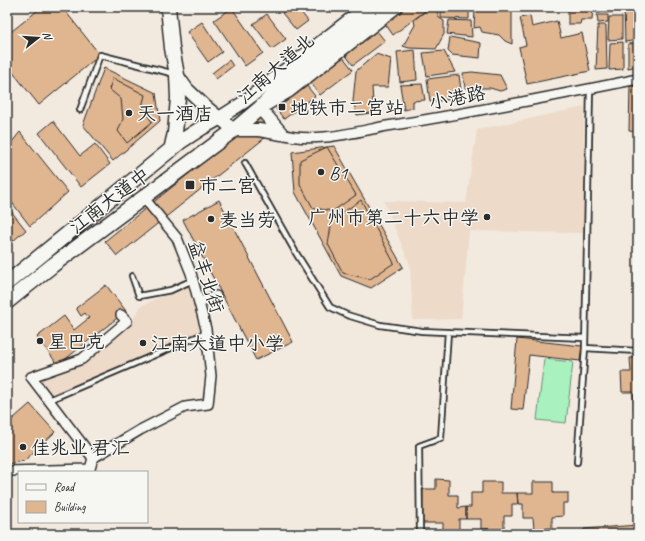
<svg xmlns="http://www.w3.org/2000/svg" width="645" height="541" font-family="Caveat,'LXGW WenKai TC',sans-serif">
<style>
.built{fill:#eddac8}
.green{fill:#a9f1bf;stroke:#6a8e75}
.building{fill:#e0b691;stroke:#2b2b2b}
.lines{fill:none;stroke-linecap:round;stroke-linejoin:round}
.lane-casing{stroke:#2b2b2b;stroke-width:8}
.street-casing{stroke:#2b2b2b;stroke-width:12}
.secondary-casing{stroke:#2b2b2b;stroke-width:15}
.primary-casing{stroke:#2b2b2b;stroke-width:17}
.lane{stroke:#f6f6f2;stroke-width:4.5}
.street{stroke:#f6f6f2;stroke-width:9}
.secondary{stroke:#f6f6f2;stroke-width:12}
.primary{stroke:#f6f6f2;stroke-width:14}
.poi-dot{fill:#2b2b2b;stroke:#f6f6f2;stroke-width:1.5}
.labels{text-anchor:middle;stroke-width:3;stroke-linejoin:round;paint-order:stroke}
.street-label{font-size:19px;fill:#2b2b2b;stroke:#f6f6f2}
.poi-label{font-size:19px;fill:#2b2b2b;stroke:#f6f6f2;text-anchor:start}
</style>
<rect width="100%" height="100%" fill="#f2e9df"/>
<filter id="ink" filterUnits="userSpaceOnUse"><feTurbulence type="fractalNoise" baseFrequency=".025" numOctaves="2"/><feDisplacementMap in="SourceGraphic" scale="8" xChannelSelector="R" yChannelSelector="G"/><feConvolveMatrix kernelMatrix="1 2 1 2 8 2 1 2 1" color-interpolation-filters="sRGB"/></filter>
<g filter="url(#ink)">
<path class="built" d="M584 107V233L469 231 461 319 413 320 410 265 384 201 466 203 477 130Z
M192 282 204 332 49 398 33 377 82 360 130 325 141 306Z"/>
<path class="green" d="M544 359 573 362 566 423 537 420Z"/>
<path class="building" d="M42 7H62L100 55 39 105 7 65V35Z
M289 7H297L308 21 296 30 282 13Z
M405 7H422L425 11 393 35 384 22Z
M431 7H437L438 17 444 21V34L436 49 409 48 403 46 415 25 414 20Z
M568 7H593L592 20H581L580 24H568Z
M597 7H622L623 12 597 13Z
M624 7H638V40L625 42Z
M232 8 263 53 245 66 214 20Z
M512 9V44L505 41 499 35 482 32 480 27 474 28 475 10Z
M441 11H469V19L441 18Z
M267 14 286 39 272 49 253 24Z
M597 15H608V22L598 23Z
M530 16 532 27 557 21 561 38 582 33 590 71 527 84 519 47 526 45 520 18Z
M609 17H622V39L608 40Z
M449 20 471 21 472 37 447 34Z
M202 22 222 52 208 62 187 32Z
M598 25H606L607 69 596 70Z
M376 30 385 41 353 65 344 53Z
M450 37 481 43 480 58 452 55 448 51Z
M623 42V69L609 70 610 43Z
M638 43V66L628 68V44Z
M415 50 417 80 400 82 397 52Z
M444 51 455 72 427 76 423 53Z
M376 54 391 59 388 87H372L373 103 377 112 357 115 353 101 356 71Z
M343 57 353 70 320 95 310 82Z
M229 60 233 66 216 79 212 73Z
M104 68 156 93 160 121 113 161 83 125Z
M472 72 500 75 507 89 500 91 490 88H465L463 73Z
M459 75 462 98 430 102 427 79Z
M113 78 145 95 142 107 152 122 127 143 118 131 123 119 121 99 109 89Z
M422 84 425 100 413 101V108L404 110 400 85Z
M307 86 315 96 284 119 276 109Z
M630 86H638V132L629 131Z
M263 114 276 129 117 256 105 241Z
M53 121 80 156 95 144 110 164 81 187 39 133Z
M20 132 68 192 30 226 7 196V148Z
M334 146 403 267 371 288 341 276 295 192 292 152Z
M327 147 356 195 333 211 313 208 300 184V160Z
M219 200 293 342 256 360 183 220Z
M361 200 394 263 370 279 343 273 328 244 332 220Z
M7 206 26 230 7 246Z
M106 285 126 311 58 365 37 337 64 316 74 330 89 318 85 313 81 316 76 308Z
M517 339 582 346 580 361 529 355 523 410 511 409Z
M630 358H638V411H634L633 392H622L621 372H631Z
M30 404 55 432 24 461 7 464V424Z
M436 479 449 480V495H458V508L466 507V519H459V531L443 530V523H422L423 489H436Z
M482 482H501V493H517L518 504H512V516H504V529H481V519H466V507H471V493H482Z
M533 482H553V493H568V503H563V516L552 517V528L534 529 533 518H523V504H518L517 493H533Z
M638 525V534H584V529Z"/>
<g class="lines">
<defs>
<path id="lane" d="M80 110 100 55 175 74
M245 163 296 253 330 307 347 315 380 325 422 331 585 338
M132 276 139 296 171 290 193 280
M585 348 590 89
M49 400 206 333
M577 462 585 348 638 351
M420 534 419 446 441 438 448 332"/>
<path id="street" d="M282 134C312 144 355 132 387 126 471 113 554 96 638 79
M199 303 216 296
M93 458 31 377 82 359 127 321 121 315
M7 471 90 469 93 458 140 430 185 407 208 404 211 376 206 329 191 273 177 238 144 198"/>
<path id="secondary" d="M177 75 187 89 205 106 234 130H259L282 134
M219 118 244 102 366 7
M282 134 260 108 289 91 396 7"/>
<path id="primary" d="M168 7 172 48 177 75 178 98 175 133 171 150
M7 283 180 142 203 127 219 118
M7 302 53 265 234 130 260 108 287 81 380 7"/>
</defs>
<use href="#lane" class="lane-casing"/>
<use href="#street" class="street-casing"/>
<use href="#secondary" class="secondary-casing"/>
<use href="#primary" class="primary-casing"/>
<use href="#lane" class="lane"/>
<use href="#street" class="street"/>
<use href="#secondary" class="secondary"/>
<use href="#primary" class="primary"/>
</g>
</g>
<g class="poi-dot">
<rect x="278" y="103" width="8" height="8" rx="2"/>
<circle cx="129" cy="113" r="4"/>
<circle cx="321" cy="172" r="4"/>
<rect x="185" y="180" width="10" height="10" rx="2"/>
<circle cx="487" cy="217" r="4"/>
<circle cx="211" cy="219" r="4"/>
<circle cx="40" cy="341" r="4"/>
<circle cx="143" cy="343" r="4"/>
<circle cx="23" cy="447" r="4"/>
</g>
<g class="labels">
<g class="street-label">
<text transform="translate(275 68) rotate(-41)" y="7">江南大道北</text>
<text transform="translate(457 97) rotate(-11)" y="7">小港路</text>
<text transform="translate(109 200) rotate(-37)" y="7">江南大道中</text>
<text transform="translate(207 276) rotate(72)" y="7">益丰北街</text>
</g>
<g class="poi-label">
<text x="290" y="114">地铁市二宫站</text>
<text x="137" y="120">天一酒店</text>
<text x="329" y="179">B1</text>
<text x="199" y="192">市二宫</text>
<text x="479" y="224" text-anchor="end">广州市第二十六中学</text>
<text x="219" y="226">麦当劳</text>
<text x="48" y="348">星巴克</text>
<text x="151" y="350">江南大道中小学</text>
<text x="31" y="454">佳兆业·君汇</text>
</g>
</g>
<rect width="645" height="541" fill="none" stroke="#f6f6f2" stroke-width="24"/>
<rect x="12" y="12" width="621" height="517" fill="none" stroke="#2b2b2b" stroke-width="1.5" filter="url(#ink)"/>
<rect x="18" y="471" width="130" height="52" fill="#f6f6f2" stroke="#a5a5a2"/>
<rect x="26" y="484" width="20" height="6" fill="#f6f6f2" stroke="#a5a5a2"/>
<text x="54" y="491" font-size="12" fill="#2b2b2b">Road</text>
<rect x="26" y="501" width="20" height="12" fill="#e0b691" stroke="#a5a5a2"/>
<text x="54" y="511" font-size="12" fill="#2b2b2b">Building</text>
<g transform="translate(38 38) rotate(73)" stroke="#f6f6f2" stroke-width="3" paint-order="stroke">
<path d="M0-3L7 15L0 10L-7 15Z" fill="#2b2b2b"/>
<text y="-6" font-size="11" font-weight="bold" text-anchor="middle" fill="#2b2b2b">N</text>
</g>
</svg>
